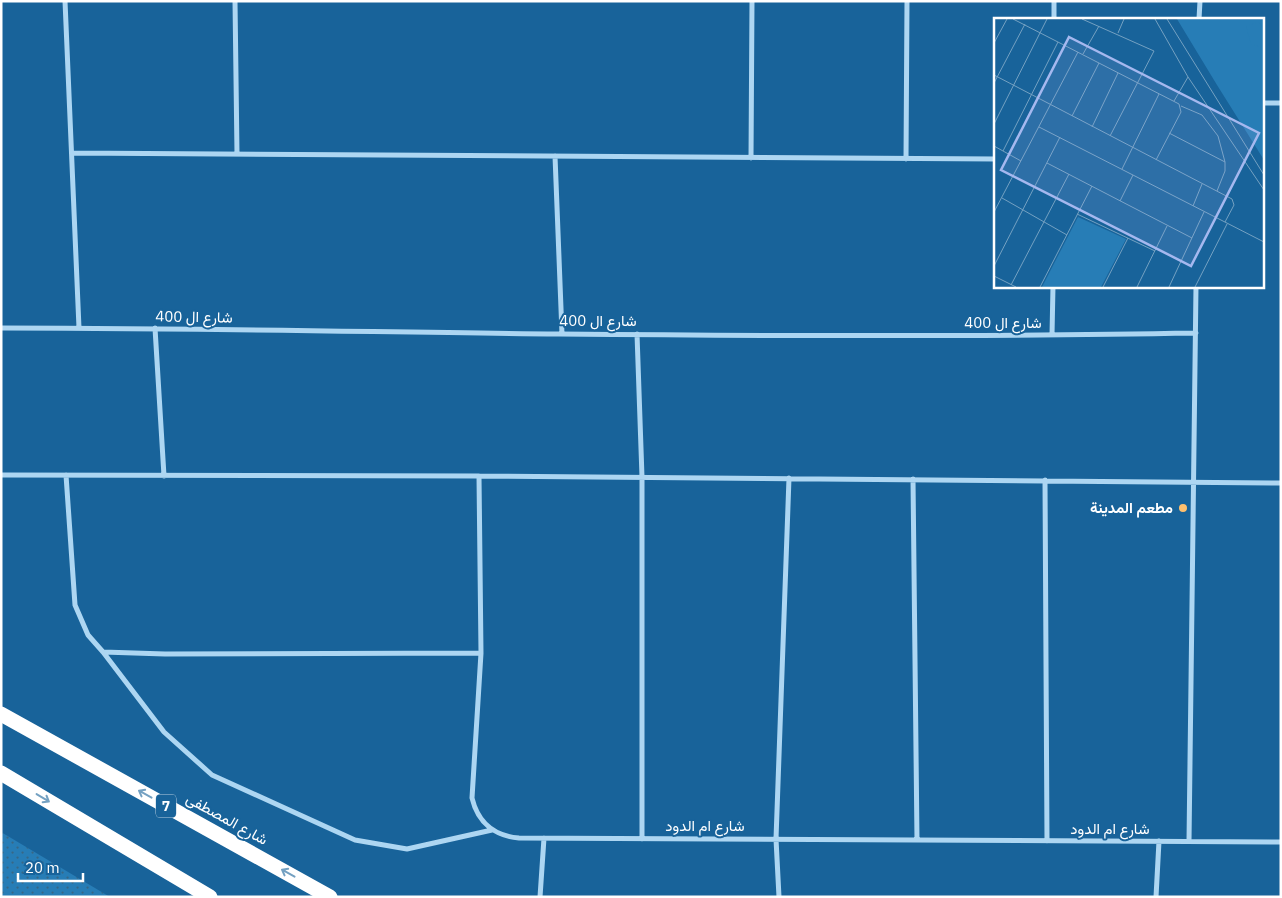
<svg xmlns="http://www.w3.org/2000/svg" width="1282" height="898" font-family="'IBM Plex Sans',Vazirmatn,sans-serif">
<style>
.park{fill:url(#park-dots)}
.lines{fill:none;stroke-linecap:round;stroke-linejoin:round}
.street{stroke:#add6f2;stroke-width:5}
.highway{stroke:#fff;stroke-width:15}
.oneway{stroke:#74a1c2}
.poi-dot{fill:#ffc06e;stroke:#18639a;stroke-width:2}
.labels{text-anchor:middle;stroke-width:4;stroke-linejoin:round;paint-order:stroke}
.shield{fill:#18639a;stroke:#bad0e1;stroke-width:1}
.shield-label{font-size:14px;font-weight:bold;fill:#fff}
.street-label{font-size:15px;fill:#fff;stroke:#18639a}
.poi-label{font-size:15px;font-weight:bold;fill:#fff;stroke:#18639a;text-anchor:end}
.inset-road{fill:none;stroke:#74a1c2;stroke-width:1}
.view{fill:#a5b8ef;fill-opacity:0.15;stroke:#a5b8ef;stroke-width:2.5}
.inset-edge{fill:none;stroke:#fff;stroke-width:2.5}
</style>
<defs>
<pattern id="park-dots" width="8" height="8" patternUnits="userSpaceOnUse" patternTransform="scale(1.25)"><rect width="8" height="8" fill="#277db6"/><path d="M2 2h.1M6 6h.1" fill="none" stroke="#386786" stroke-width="1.8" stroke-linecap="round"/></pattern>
</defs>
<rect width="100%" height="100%" fill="#18639a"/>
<path class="park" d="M1 832 110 897H1Z"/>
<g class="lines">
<path class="street" d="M65 1 79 328
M235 1 237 154
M1054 19V1
M1199 19 1200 1
M1263 103H1281
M72 153 996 159
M555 156 562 334
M751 158 752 1
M906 159 907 1
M1 328C187 328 373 332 559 334 771 336 984 337 1196 333
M155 328 164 476
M637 334 642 477V839
M1052 335 1053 286
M1 475 479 476 1281 483
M66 475 75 605 88 635 103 652 165 654 481 653
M479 476 481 653 472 798C478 823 495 836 519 838L1281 842
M913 479 917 840
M1045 480 1047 841
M103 652 164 732 212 775 355 840 407 849 492 830
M1189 842 1196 286
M540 897 544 838
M779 897 776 839 789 478
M1156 897 1159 841"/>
<path class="highway" d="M1 714 330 897
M1 773 210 897"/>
</g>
<defs><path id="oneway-shaft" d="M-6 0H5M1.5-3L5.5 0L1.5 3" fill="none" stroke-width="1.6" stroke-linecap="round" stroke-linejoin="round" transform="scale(1.25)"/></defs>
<g class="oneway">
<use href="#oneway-shaft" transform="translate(145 794) rotate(-151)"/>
<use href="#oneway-shaft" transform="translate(43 798) rotate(31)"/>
<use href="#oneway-shaft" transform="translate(288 873) rotate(-151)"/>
</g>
<circle class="poi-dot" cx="1183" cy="508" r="5"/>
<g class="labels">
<rect class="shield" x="156" y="794.5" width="20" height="23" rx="4"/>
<g class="shield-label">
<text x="166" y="811">7</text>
</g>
<g class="street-label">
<text transform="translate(194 317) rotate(1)" y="5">شارع ال 400</text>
<text x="598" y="326">شارع ال 400</text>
<text x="1003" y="328">شارع ال 400</text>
<text transform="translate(227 819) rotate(29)" y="5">شارع المصطفى</text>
<text x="705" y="831">شارع ام الدود</text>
<text x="1110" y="834">شارع ام الدود</text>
</g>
<g class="poi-label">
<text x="1173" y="513">مطعم المدينة</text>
</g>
</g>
<g transform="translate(994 18)">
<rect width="270" height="270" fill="#18639a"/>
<path d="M183 1H270V142L223 67ZM84 199 132 221 107 269H48Z" fill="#277db6"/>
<path d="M265 4 270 11V30L257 26 252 8Z" fill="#277db6"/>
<path class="inset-road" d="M19 1 185 86 187 94 162 142M88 1 160 33 116 118M161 1 194 59 270 172M173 1 270 157M124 15 130 1M0 25 13 1M89 36 105 8M0 57 238 181 240 187 231 204M0 65 31 6M180 83 194 59M187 88 208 97 224 118 231 144M78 98 105 45M0 106 53 1M45 109 270 224M98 109 124 55M175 115 231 144V153L223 173M0 128 27 143M9 133 64 24M53 145 198 220M128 151 165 76M8 180 73 217M126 183 139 157M199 188 208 166M0 194 84 34M83 196 161 233M0 248 66 119M0 258 22 269M17 267 75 156M46 269 98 168M109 269 134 220M143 269 173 208M175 269 210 194M201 269 233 206"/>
<path class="view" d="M75 19 265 115 197 248 7 152Z"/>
<rect width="270" height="270" class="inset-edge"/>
</g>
<rect width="1282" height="898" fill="none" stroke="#ffffff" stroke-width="5"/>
<path d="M18 873v8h65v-8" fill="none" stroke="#ffffff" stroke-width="2.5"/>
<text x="25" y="873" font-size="15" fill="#ffffff" stroke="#18639a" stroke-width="4" paint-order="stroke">20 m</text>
</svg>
